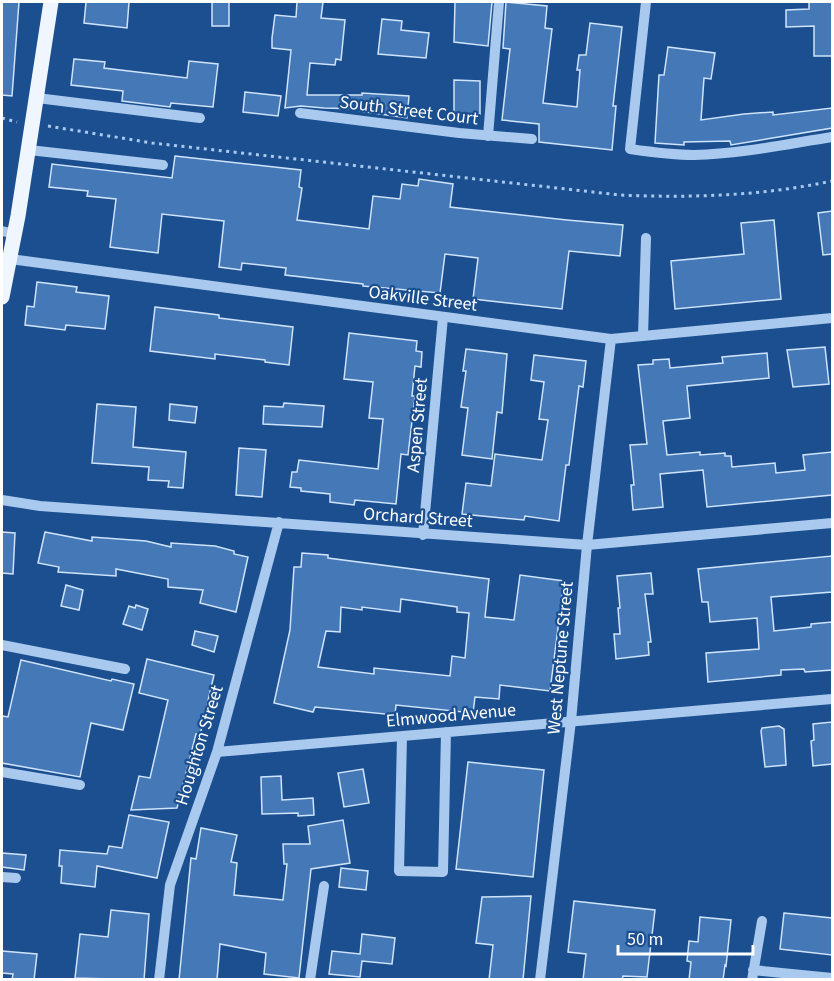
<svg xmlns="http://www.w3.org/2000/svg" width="834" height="981" font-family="'Source Sans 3',sans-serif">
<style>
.building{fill:#4478b7;stroke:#cfe3fa;stroke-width:1.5;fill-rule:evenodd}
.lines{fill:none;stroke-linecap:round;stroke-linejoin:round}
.path{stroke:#a9c9ee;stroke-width:3;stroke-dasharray:3 4.5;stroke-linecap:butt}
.minor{stroke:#a9c9ee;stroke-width:10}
.major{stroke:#f0f6ff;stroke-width:15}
.labels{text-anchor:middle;stroke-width:4.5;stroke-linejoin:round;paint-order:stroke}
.street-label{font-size:18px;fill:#fff;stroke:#1b4f8f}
</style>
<rect width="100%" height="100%" fill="#1b4f8f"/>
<path class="building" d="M2 2H19L12 96 2 95Z
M86 2H129L127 28 84 23Z
M212 2H229V26H212Z
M297 2H323L321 18 345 20 341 60 336 59 335 65 310 63 307 95H362V93L409 96 407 118 360 111V109L324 108 301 106 285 108 291 50 272 48V38L275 15 296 17Z
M455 2H492L488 46 454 42Z
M506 2 547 6 545 28 552 29 543 103 577 107 580 70H577L579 55H586L590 23 622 27 613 106H616L612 150 539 142V124L502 120 510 49 503 48Z
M809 2H832V56H814V26L786 27V10L809 9Z
M382 19 402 21 401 30 429 33 426 58 378 54Z
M668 47 715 53 711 79 704 78 701 120 744 114 773 112V115L832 108V128L731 145 730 141 684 142V145L655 143 659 75H664Z
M74 59 105 62 104 68 187 78 189 61 218 64 213 107 171 103 170 107 122 101 123 91 71 85Z
M454 80 480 81V114H454Z
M245 92 281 96 278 116 243 112Z
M175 156 301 170 299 187 302 188 297 220 369 229 373 196 400 199 402 184 418 186 419 179 453 184 450 207 567 220 623 225 620 256 569 251 562 309 473 299 478 258 445 254 440 293 363 286V284L285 275 286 268 242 263 241 270 219 267 224 221 162 214 158 253 110 247 116 199 87 196 88 191 49 187 52 164 172 178Z
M832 211V254L823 255 818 213Z
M774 220 781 299 675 309 671 261 744 254 741 223Z
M37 282 77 287 76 292 109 296 105 329 66 325 65 330 25 325 27 306 34 307Z
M155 307 219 315V318L293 327 289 365 265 362V360L215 354V359L150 351Z
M349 333 417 341 416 351 422 352 421 367 415 366 412 396H415L408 455 401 454 396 504 355 500 354 505 330 502V494L301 491V488L290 487 292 472H297L299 460 378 469 383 419 369 418 373 382 344 379Z
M825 347 829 384 793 387 787 350Z
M466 349 507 354 502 413 497 412 492 459 462 455 468 408 461 407 466 371H463Z
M767 353 769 378 687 386 690 418 663 421 667 455 700 452V455L725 453V456H731L732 467 775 463 776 473 805 470 803 455 832 452V495L707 507 703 470 660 474 663 507 633 510 631 485H634L630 445 647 444 638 365 653 364V360L669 359 670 368 723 363 722 357Z
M534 355 586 361 583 387 579 386 569 465H566L559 521 525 516 524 520 462 514 466 483 491 486 495 454 542 460 548 420 539 419 544 382 531 380Z
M284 403 324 406 322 427 263 424 264 406 283 407Z
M97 404 136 407 133 447 186 452 183 488 168 487 169 481 148 480 149 467 92 463Z
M170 404 197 407 195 423 169 420Z
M239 448 266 450 262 497 236 495Z
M2 532 15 533 13 574 2 573Z
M45 532 92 541V537L146 541 171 547V543L215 546 234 551V554L248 557 236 612 200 603 203 590 168 587V579L116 569V576L58 572 59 567 38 563Z
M302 553 328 555V558L489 579 485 617 514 620 520 575 564 581 550 691 500 685 499 699 475 697 473 713 396 705 395 715 315 707 313 712 274 703 290 630 294 567H301ZM401 599 457 607V612L469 613 465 658 452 656 450 676 374 668V674L318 667 326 631 340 632 341 607 362 610V607L400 612Z
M832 556V592L771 597 774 631 811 627V624L832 622V670L805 672 804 669 781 670V675L708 682 706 653 759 649 757 618 710 622 708 602H702L698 569Z
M651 573 653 594H645L651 642H648L649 655 616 659 614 634H620L618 608H620L617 576Z
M66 585 83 590 79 610 61 606Z
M136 605 148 609 142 630 123 624 129 606 135 608Z
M195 631 218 636 214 652 192 645Z
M147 659 214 675 200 735 196 734 177 808 131 810 139 776 150 778 168 700 139 693Z
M21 660 111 681 112 679 134 684 123 730 91 723 80 777 2 763V716L8 717Z
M832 722V764L813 766 811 741 814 740 813 724Z
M779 726 784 729 786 765 765 767 761 731 762 728Z
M468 762 544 770 533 877 456 869Z
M363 769 369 803 344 807 338 773Z
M281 776 282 800 313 798 314 815 298 816V813L262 814 261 777Z
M129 815 169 822 157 878 97 866 95 887 61 883 62 866H59L60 850 107 854 109 846 122 848Z
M343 820 350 863 311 869 299 978 264 974 266 953 220 944 217 980H179L191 858 196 859 201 828 237 835 231 862 237 863 234 895 283 900 287 864H284L283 844H310L308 826Z
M2 853 26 855 24 870 2 867Z
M341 868 368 871 366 890 339 887Z
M531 896 523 980H489L493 945 476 943 482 897Z
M574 901 655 910 647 977 623 976 622 980H583L586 954 568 952Z
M111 910 149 914 144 980 75 978 80 934 108 937Z
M784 913 832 918V955L780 949Z
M700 917 731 920 726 966 725 965 723 980H689L691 962 687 961 689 941 698 942Z
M362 934 395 938 392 964 362 961 360 977 329 974 332 951 360 954Z
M2 951 37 954 34 980H12L13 974 2 973Z"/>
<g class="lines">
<path class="path" d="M2 118 17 122
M48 126 152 143 620 195C691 198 762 196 832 181"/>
<path class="minor" d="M646 2 630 149C651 152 673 155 694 155 741 154 787 144 832 137
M37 98 200 118
M300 113 459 133 532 139
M488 136 499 2
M29 150 163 165
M2 231 15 234
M10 259 611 339 832 318
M643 336 646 238
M2 500 40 506 587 545 832 523
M423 535 443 317
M2 645 125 669
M402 737 399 871 443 872 446 732
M217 752 832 699
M2 772 80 785
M2 877 16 878
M753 970 832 978
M159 980 170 885 217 752 279 522
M310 980 324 886
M540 980 571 721 587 545 611 339
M752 980 762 921"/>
<path class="major" d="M2 297 18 216 51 2"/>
</g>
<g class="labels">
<g class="street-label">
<text transform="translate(409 110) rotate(7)" y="6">South Street Court</text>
<text transform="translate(423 298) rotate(7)" y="6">Oakville Street</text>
<text transform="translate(417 425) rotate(-85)" y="6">Aspen Street</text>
<text transform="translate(418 517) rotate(4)" y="6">Orchard Street</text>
<text transform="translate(560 658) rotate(-85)" y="6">West Neptune Street</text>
<text transform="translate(451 715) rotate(-5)" y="6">Elmwood Avenue</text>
<text transform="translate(199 745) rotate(-73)" y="6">Houghton Street</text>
</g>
</g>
<rect width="834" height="981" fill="none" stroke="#ffffff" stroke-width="6"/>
<path d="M618 945v9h135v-9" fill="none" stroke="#ffffff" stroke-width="3"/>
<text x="627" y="945" font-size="18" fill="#ffffff" stroke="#1b4f8f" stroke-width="4.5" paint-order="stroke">50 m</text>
</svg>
